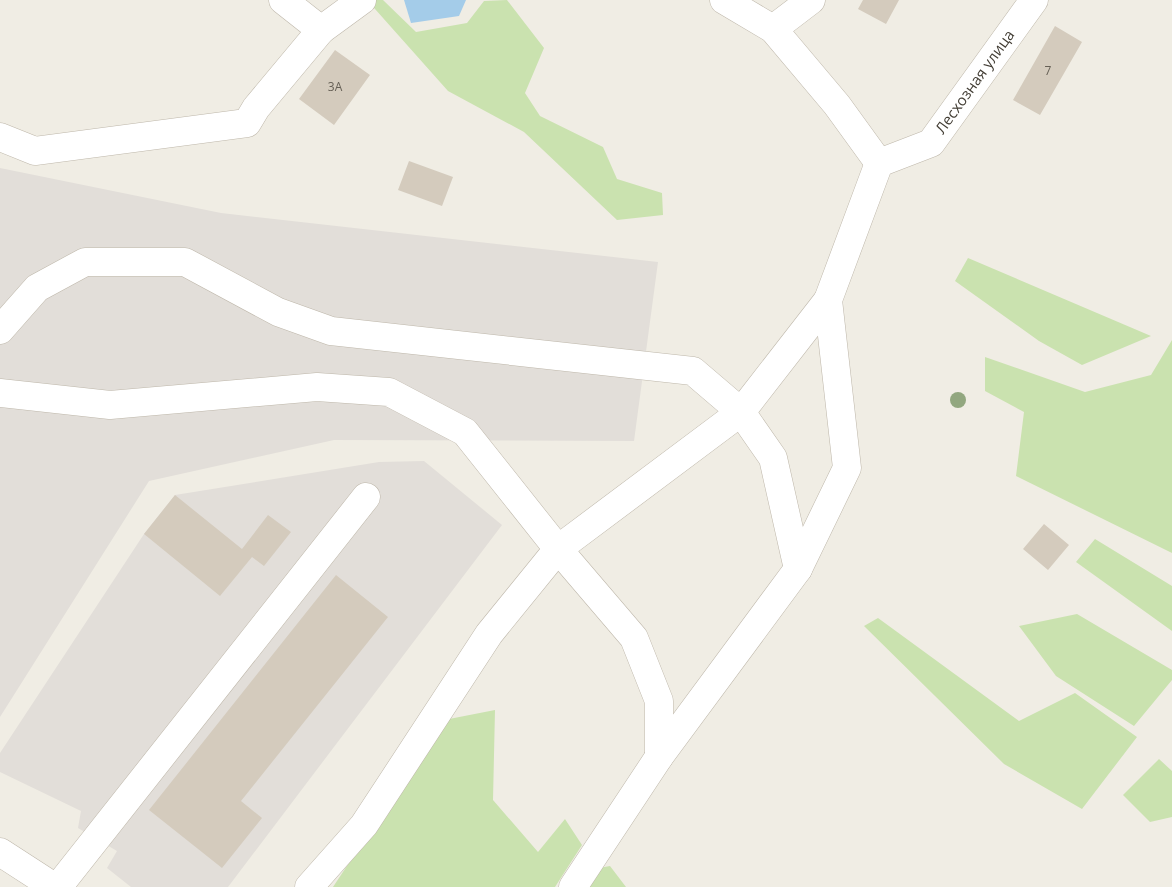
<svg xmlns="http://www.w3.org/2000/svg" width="1172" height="887" font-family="'Open Sans',sans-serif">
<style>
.industrial{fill:#e2ded9}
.green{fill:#cae2af}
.water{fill:#a4cce9}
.building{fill:#d4cbbd}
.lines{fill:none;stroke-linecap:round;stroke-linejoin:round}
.minor-casing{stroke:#beb7aa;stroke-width:29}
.minor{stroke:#fff;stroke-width:28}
.tree{fill:#92a77f}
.labels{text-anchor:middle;stroke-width:4;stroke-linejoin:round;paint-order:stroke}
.number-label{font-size:12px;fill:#666056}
.street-label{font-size:15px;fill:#423d34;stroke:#fff}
</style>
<rect width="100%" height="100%" fill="#f0ede4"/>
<path class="industrial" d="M0 168 221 213 658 262 634 441 334 440 149 481 0 717Z
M424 461 502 525 228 887H131L107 868 117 851 78 828 81 811 0 772V753L144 534 175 495 379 462Z"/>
<path class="green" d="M367 0H383L416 32 467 23 484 1 507 0 544 48 525 93 540 116 603 147 617 179 662 193 663 215 617 220 524 132 448 91Z
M968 258 1151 336 1082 365 1039 341 955 281Z
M1172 340V553L1016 476 1024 412 985 391V357L1085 392 1151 375Z
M1095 539 1172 586V631L1076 562Z
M1077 614 1172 670V680L1134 726 1056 676 1019 626Z
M878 618 1019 721 1075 693 1137 737 1082 809 1004 764 864 626Z
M495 710 493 800 538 852 565 819 582 845 555 887H333L444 720Z
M1159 759 1172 771V817L1150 822 1123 795Z
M610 866 626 887H587L599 868Z"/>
<path class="water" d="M404 0H466L459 16 411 23Z"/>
<path class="building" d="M863 0H899L886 24 858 9Z
M1055 26 1082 42 1040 115 1013 100Z
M335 50 370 75 334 125 299 99Z
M409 161 453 177 442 206 398 190Z
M175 495 242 549 268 515 291 532 264 566 252 557 220 596 144 534Z
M1044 524 1069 545 1048 570 1023 549Z
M336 575 388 617 241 801 262 818 222 868 149 810Z"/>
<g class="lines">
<defs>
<g id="minor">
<path d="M283 0 321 30 362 0"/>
<path d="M724 0 773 29 837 105 879 163"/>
<path d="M773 29 811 0"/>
<path d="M0 137 35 151 247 123 256 108 321 30"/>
<path id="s1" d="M879 163 931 143 1034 0"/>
<path d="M0 330 37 288 85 262H185L278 312 331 331 693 371 741 412 773 458 798 569"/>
<path d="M0 393 110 405 317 387 389 392 465 432 558 549 634 638 659 701V757"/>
<path d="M0 852 54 887"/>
<path d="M58 887 366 497"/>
<path d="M309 887 364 825 489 634 558 549 741 412 828 300"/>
<path d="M573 887 659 757 798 569 847 468 828 300 879 163"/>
</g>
</defs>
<use href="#minor" class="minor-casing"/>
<use href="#minor" class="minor"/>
</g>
<circle class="tree" cx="958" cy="400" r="8"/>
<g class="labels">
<g class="number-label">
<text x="1048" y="75">7</text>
<text x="335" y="91">3А</text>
</g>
<g class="street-label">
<text dy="5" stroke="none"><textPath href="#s1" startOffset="131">Лесхозная улица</textPath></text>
</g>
</g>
</svg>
